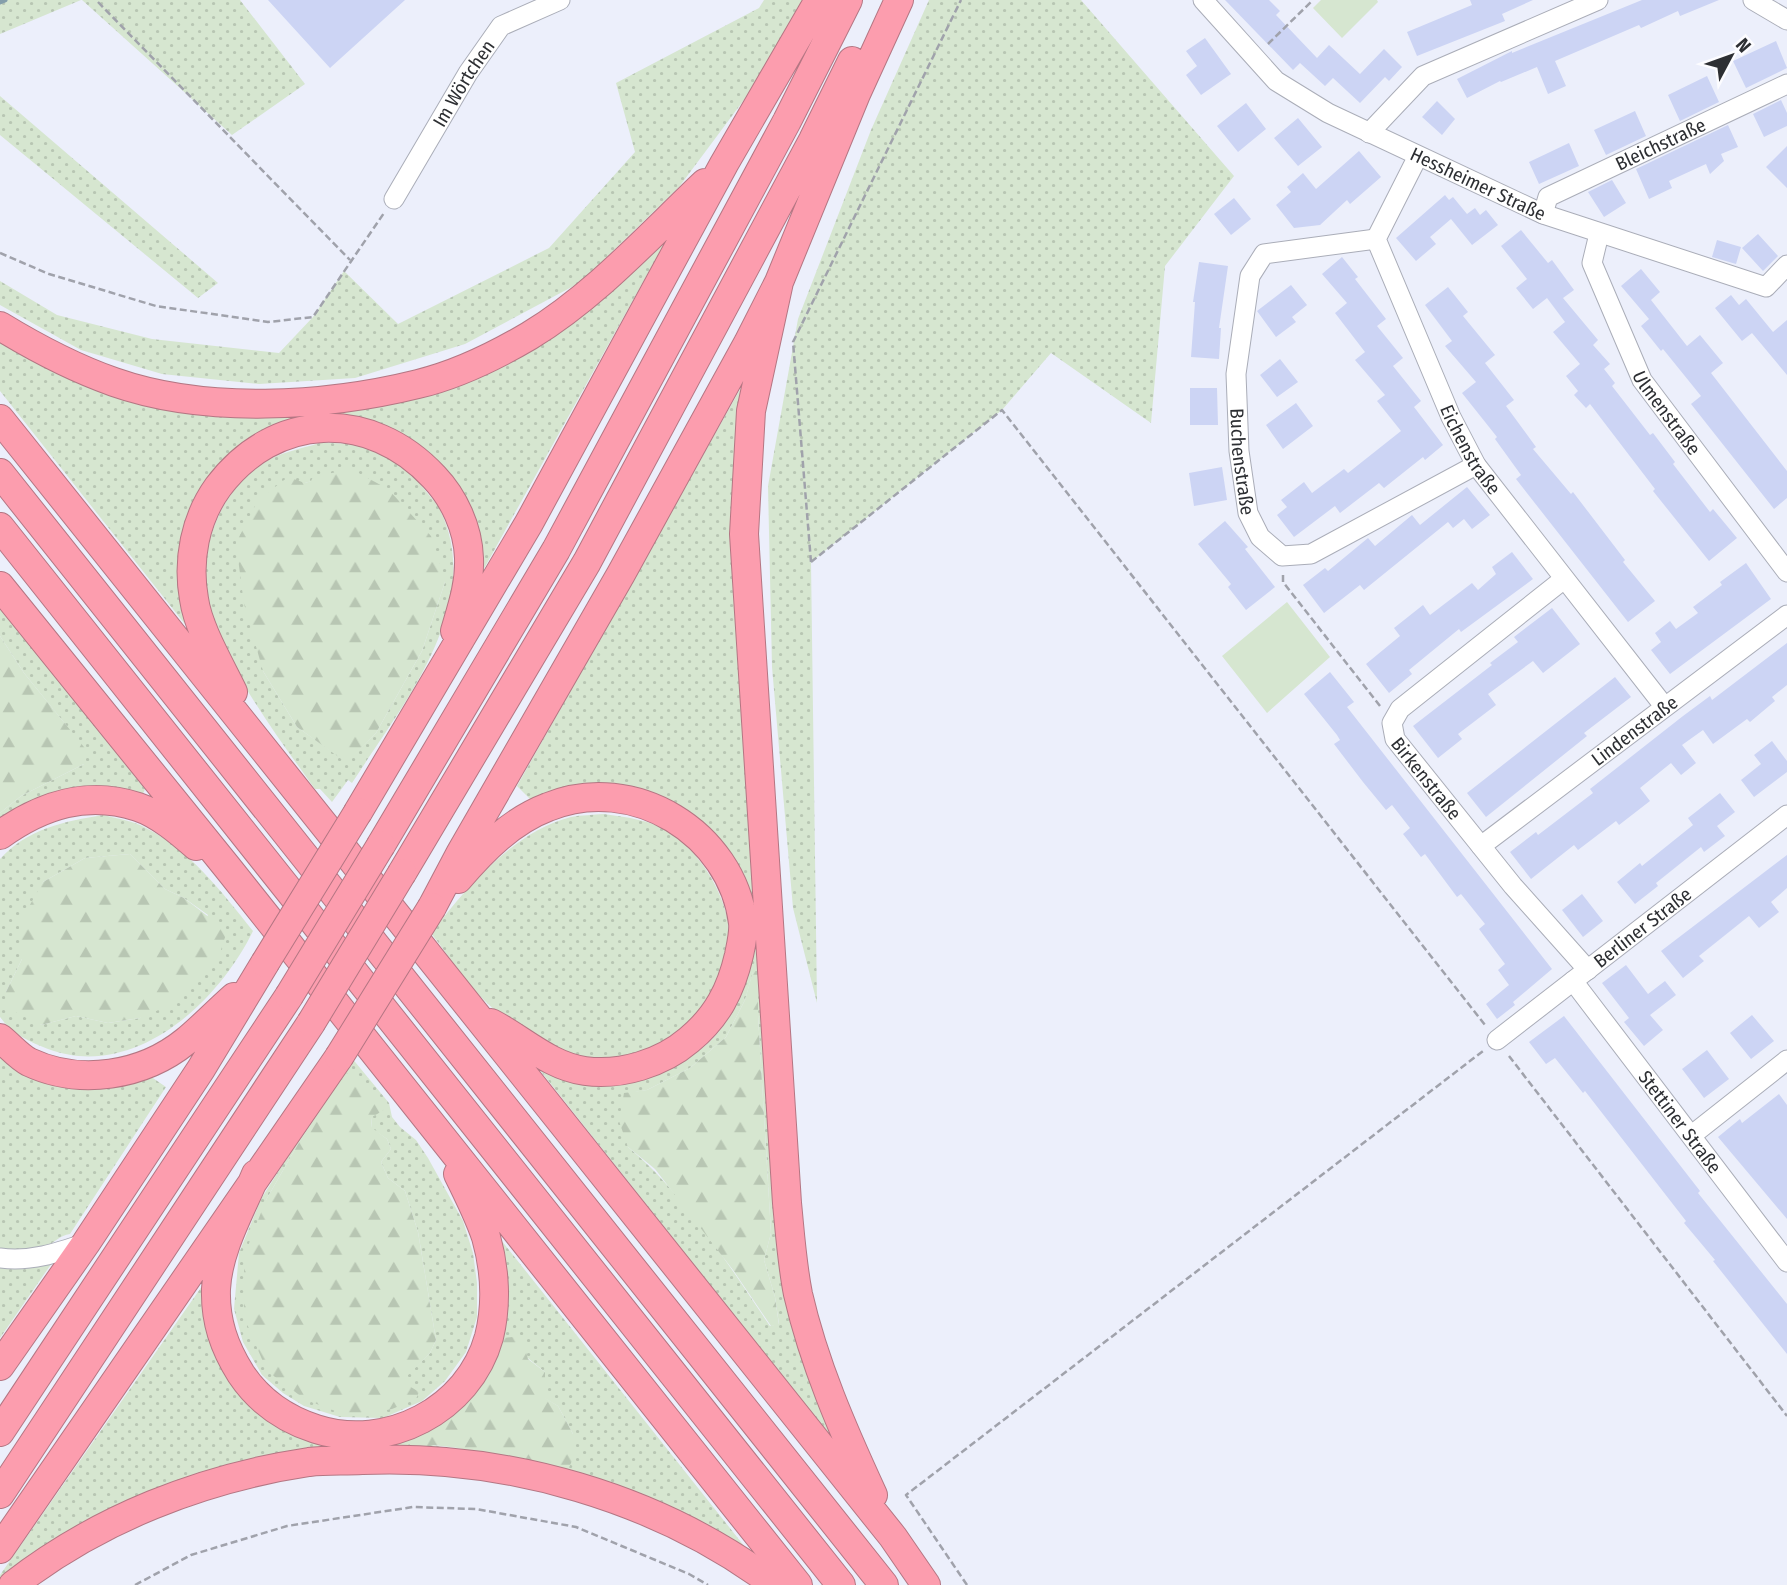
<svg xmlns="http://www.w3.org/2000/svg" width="1787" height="1585" font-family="'Fira Sans Condensed',sans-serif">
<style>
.grass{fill:url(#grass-dots);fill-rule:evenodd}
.forest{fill:url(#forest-firs)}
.park{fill:#d6e6d0}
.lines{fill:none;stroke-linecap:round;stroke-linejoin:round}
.stream{stroke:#849eab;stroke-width:5}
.building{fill:#ccd4f4}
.minor-casing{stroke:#aaadb8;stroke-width:21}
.highway-casing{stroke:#b47683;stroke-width:30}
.path{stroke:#a0a2ab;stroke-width:2.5;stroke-dasharray:7 3.5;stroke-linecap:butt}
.minor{stroke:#fff;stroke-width:19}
.highway{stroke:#fc9dae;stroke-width:28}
.highway-bridge-casing{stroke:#b47683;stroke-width:30;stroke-linecap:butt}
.highway-bridge{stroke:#fc9dae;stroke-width:28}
.labels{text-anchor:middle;stroke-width:7;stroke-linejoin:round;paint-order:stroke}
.street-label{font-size:19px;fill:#2d2f33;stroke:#fcfcff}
</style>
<defs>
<pattern id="grass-dots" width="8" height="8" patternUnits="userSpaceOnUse" patternTransform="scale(1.75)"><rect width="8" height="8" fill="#d6e6d0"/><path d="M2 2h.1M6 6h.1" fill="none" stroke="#b8c6b3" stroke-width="1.8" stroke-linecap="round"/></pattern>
<pattern id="forest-firs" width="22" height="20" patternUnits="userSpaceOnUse" patternTransform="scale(1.75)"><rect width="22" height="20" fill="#d6e6d0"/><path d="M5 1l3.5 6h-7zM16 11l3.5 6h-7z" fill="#b8c6b3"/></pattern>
</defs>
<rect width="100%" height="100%" fill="#eceffb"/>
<path class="grass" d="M0 0H81L0 34Z
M82 0H240L305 84 232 135Z
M764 0H804L761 77 679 187 581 282 465 344 355 378 259 384 162 374 81 350 0 305V281L57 315 152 339 279 353 313 317 344 271 398 324 549 248 635 152 616 83 759 8Z
M929 0H1081L1234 176 1165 266 1151 423 1051 353 1002 410 811 562 817 1003 793 908 772 667 768 486 798 319 871 130Z
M0 96 218 283 198 298 0 135Z
M673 228 476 583 470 522 373 424 222 464 192 633 0 391V340L185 408 457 380Z
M747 377 768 1063 829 1435 539 1069C552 1074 566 1080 580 1082 642 1089 716 1061 738 998 744 981 747 963 752 946L671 803 535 804 517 786ZM753 972H758V1015L771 1233 764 1260 775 1297 779 1324 770 1326C730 1267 683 1192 628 1147L624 1094 647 1090 690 1068 726 1037 745 1000Z
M319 443C369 443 394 449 425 490 430 497 438 504 441 512 485 607 401 707 352 783L348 780 332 802 320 789H315C275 733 205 643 205 572 205 552 211 533 219 515 228 495 245 475 264 463 279 452 302 449 319 443ZM312 481 445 582 422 651 376 733 347 762 297 727 263 671 305 483Z
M0 608 145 789 143 794 149 802 0 821V813L21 796 84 764 66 725 24 673 0 636Z
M604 814C626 817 650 820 670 832 701 852 732 903 729 941 725 1000 675 1051 617 1057 598 1059 576 1059 559 1051 549 1046 541 1039 532 1034 521 1027 510 1021 500 1014 472 993 452 960 431 933 467 887 513 832 571 817 581 815 593 815 604 814Z
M103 815C115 818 128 820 140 825 188 847 221 891 253 931 218 1003 134 1081 48 1049 30 1042 12 1034 0 1017V859C27 829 65 821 103 815ZM130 854 165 889 184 898 208 915 140 1018 108 1023 76 1016 41 1025 6 992 22 959 43 882 85 858Z
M0 1054 147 1074 166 1087 70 1234C60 1235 54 1243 45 1247 32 1254 15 1250 0 1250Z
M351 1057 389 1103 392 1117 400 1127 416 1140 428 1158 463 1221 473 1253 477 1283V1317L466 1352 445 1381 422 1401 383 1418 340 1417 304 1406 283 1393 262 1375 243 1342 234 1309 239 1253 261 1199ZM345 1073 372 1117 371 1128 387 1139 391 1149 381 1162 388 1178 405 1191 418 1232 436 1340 430 1353 406 1376 405 1384 266 1200 301 1139Z
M490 1226 764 1571 599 1486 298 1459 0 1584V1575L207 1279 212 1334 324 1442 472 1392ZM503 1338 545 1372 544 1398 558 1406 573 1434 477 1453 432 1445 442 1422 474 1395 486 1379Z
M54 1260 0 1338V1264Z"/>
<path class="forest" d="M351 469 388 489 431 536 445 582 422 651 376 733 347 763 297 727 263 671 244 604 236 543 258 500 288 477 305 483 311 481 313 477Z
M0 636 24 673 88 752 84 764 21 796 0 813Z
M130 854 165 889 184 898 227 931 220 953 202 979 170 1005 140 1018 108 1023 76 1016 41 1025 5 1007 6 992 22 959 19 924 43 882 85 858Z
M753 971H758V1015L771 1233 764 1260 775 1297 779 1325 771 1326 733 1270 655 1169 628 1147 619 1121 624 1093 647 1090 690 1068 726 1037 745 1000Z
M345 1073C362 1075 379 1093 384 1110L372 1117 371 1127 387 1139 391 1149 381 1162 388 1178 405 1191 418 1232 436 1340 430 1353 406 1377V1384L419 1392 416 1399 392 1409 359 1415 338 1412 306 1400 267 1371 244 1317V1256L266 1200 301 1139Z
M521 1336 528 1359 545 1372V1398L558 1406 573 1434 575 1454 567 1472 458 1448 433 1445 423 1449 410 1446 409 1440C437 1425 469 1408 486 1379 493 1366 498 1351 503 1338Z"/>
<path class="park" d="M1321 0H1377L1378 2 1342 38 1313 8Z
M1287 602 1330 657 1267 713 1222 656Z"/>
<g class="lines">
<path class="stream" d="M0 2 5 0"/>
</g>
<path class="building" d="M268 0H405L330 68Z
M1225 0H1269L1280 11 1276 15 1317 58 1329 45 1360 74 1384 49 1402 67 1389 81 1385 77 1360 103 1333 78 1325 86 1300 63 1293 70Z
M1470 0H1533L1502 14 1505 21 1417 56 1407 32 1472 5Z
M1642 0H1719L1680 16 1678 11 1641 28 1639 25 1555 61 1566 86 1548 94 1537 67 1501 82 1500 81 1467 98 1457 79 1512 51V53Z
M1205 38 1231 74 1201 95 1186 75 1197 66 1186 51Z
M1776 41 1787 68 1746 88 1733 61Z
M1707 76 1719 102 1680 121 1668 95Z
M1781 100 1787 113V126L1764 137 1753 114Z
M1437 101 1455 119 1442 135 1422 117Z
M1246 103 1266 129 1238 152 1217 126Z
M1635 111 1646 136 1606 155 1594 130Z
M1298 118 1322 147 1298 166 1274 138Z
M1728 125 1738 147 1721 154 1724 161 1710 174 1706 164 1669 181 1672 188 1649 199 1636 169Z
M1569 143 1579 166 1539 184 1529 162Z
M1787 146V188L1766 167Z
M1359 151 1381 177 1350 204 1347 200 1320 225 1294 228 1276 205 1291 192 1287 187 1303 173 1316 189Z
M1612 180 1626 203 1604 217 1588 192Z
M1445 195 1449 200 1453 197 1467 214 1475 208 1480 215 1486 210 1498 225 1472 245 1451 219 1430 237 1436 244 1416 261 1396 238Z
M1234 198 1251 219 1231 235 1214 214Z
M1521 230 1548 263 1552 260 1574 290 1563 298 1598 340 1593 345 1610 364 1604 369 1615 383 1612 386 1650 435 1653 433 1675 462 1673 464 1710 512 1713 509 1737 538 1709 561 1653 491 1655 489 1590 404 1586 408 1574 395 1578 391 1566 376 1580 364 1553 332 1565 322 1547 298 1533 309 1516 288 1527 279 1501 246Z
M1758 234 1778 256 1763 271 1742 248Z
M1717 240 1741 247 1736 264 1712 257Z
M1342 257 1358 277 1355 279 1386 319 1377 326 1403 358 1393 366 1421 401 1414 407 1443 445 1425 460 1423 457 1384 488 1379 483 1340 513 1335 506 1294 537 1277 515 1287 507 1281 500 1304 482 1312 493 1344 469 1348 473 1401 431 1377 401 1385 395 1355 360 1365 352 1335 313 1347 303 1322 274Z
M1199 262 1228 266 1219 328H1221L1219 359 1191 357 1195 302H1193Z
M1641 269 1660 292 1651 300 1687 346 1700 335 1723 363 1711 373 1787 471V498L1774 509 1691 404 1701 396 1663 349 1661 351 1641 326 1649 319 1621 286Z
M1291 285 1307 305 1292 317 1296 322 1276 337 1257 311Z
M1448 287 1468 312 1463 316 1495 355 1485 363 1514 400 1506 406 1536 447 1533 449 1571 494 1573 492 1625 560 1623 562 1655 601 1628 622 1516 479 1521 475 1495 439 1497 437 1462 393 1476 382 1445 346 1452 341 1425 305Z
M1731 295 1739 305 1746 299 1773 332 1787 320V375L1752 333 1742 341 1715 308Z
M1280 359 1298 382 1277 397 1260 375Z
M1190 388H1217L1218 425H1190Z
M1296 403 1313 426 1283 449 1266 425Z
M1222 467 1227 500 1194 506 1189 473Z
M1467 487 1490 515 1472 529 1464 519 1453 528 1448 522 1364 590 1360 585 1324 613 1303 585 1325 568 1328 571 1368 538 1375 546 1412 515 1420 525Z
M1225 521 1248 547 1245 549 1275 587 1246 610 1228 587 1231 584 1198 544Z
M1512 552 1533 579 1461 632 1459 629 1409 670 1412 674 1389 693 1366 664 1400 636 1394 628 1423 605 1430 615 1472 583 1478 590 1496 574 1492 567Z
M1746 563 1771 599 1670 674 1651 650 1661 642 1655 633 1670 621 1676 629 1698 613 1693 607 1722 585 1720 582Z
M1552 608 1580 644 1543 673 1533 661 1488 694 1496 705 1458 734 1462 739 1438 758 1413 726 1492 665 1490 663 1518 642 1514 637Z
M1787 643V685L1772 697 1775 701 1750 722 1747 719 1713 744 1703 730 1682 745 1696 763 1681 775 1671 763 1640 788 1650 801 1619 825 1616 821 1578 850 1574 845 1531 879 1510 852 1536 832 1538 835 1593 793 1590 789 1683 716 1710 696 1712 700Z
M1330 672 1354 702 1347 707 1552 969 1513 1002 1515 1005 1497 1019 1486 1004 1509 985 1498 970 1505 964 1479 929 1485 924 1461 894 1457 897 1425 854 1421 857 1403 834 1410 828 1392 805 1386 810 1363 782 1334 744 1340 740 1337 735 1304 694Z
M1615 677 1631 697 1584 733 1587 736 1486 817 1467 793Z
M1772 741 1787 761V772L1754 797 1741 780 1761 764 1754 755Z
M1720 793 1735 812 1717 826 1725 836 1704 852 1701 847 1656 883 1658 886 1635 904 1617 882 1640 863 1642 866 1693 825 1688 818Z
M1787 855V888L1771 902 1779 912 1759 928 1749 916 1699 956 1704 961 1683 978 1661 951Z
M1582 894 1603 921 1583 937 1562 910Z
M1626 965 1648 994 1665 981 1676 995 1650 1015 1663 1030 1644 1046 1624 1022 1629 1018 1602 983Z
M1752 1015 1774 1041 1751 1059 1730 1033Z
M1564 1016 1700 1191 1698 1193 1787 1304V1354L1713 1261 1715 1260 1684 1223 1686 1221 1585 1091 1583 1093 1555 1058 1546 1064 1529 1042Z
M1707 1050 1729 1079 1704 1098 1682 1069Z
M1779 1094 1787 1105V1219L1718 1137 1740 1119 1742 1123Z"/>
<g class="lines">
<defs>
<g id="minor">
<path id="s1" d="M1203 0 1276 81 1328 113 1543 214 1766 287 1787 265"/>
<path d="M1753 0 1787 20"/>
<path d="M1369 133 1423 76 1598 0"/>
<path id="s2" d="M1418 156 1376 239 1451 417 1476 465 1664 706"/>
<path id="s3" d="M394 199 468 73 501 26 560 0"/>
<path id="s4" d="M1543 214 1548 197 1787 84"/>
<path id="s5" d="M1599 234 1592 263 1642 380 1787 572"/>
<path id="s6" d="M1376 239 1264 254 1250 276 1236 374 1239 451 1248 513 1260 537 1282 556 1311 554 1476 465"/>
<path id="s7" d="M1564 579 1400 709 1392 723 1395 739 1513 886 1588 970"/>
<path id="s8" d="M1481 846 1787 615"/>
<path id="s9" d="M1573 981 1787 1262"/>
<path id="s10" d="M1497 1040 1787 815"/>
<path d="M1692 1135 1787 1060"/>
<path d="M0 1258C31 1262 57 1253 86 1243"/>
</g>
<path id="highway" d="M779 282 751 411 744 534 787 1203C790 1233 792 1264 798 1294 814 1364 843 1430 873 1495
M0 326C36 348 74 368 114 382 205 414 325 407 418 384 456 375 495 356 529 336 595 296 649 236 705 183
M0 419 893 1537 926 1585
M0 473 884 1585
M0 527 841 1585
M0 586 227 867 798 1585
M233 692C220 665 198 628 194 599 187 560 195 519 218 487 274 412 370 408 434 477 454 498 468 528 469 558 470 584 462 607 455 631
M358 812 529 523 724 164 819 0
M0 835C42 805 87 790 138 807 159 814 180 832 196 846
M381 845 556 550 787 121 848 0
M402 873 587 562 813 140 852 61
M458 879C483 850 511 821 548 807 633 772 732 833 743 923 744 933 741 945 739 955 731 990 717 1017 689 1040 662 1063 621 1076 585 1071 549 1066 522 1039 491 1023
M432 907 460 854 621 574 748 343 779 282 856 94 899 0
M0 1038C9 1045 19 1057 29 1062 80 1086 143 1076 186 1041 203 1027 218 1011 234 997
M256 1174C241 1210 218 1249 216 1289 215 1321 224 1347 241 1374 259 1401 285 1419 316 1429 387 1452 469 1410 489 1337 497 1305 495 1269 486 1237 479 1216 468 1194 458 1174
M0 1366 86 1243 201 1069 265 963
M0 1432 289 996
M0 1494 311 1023
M0 1549 339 1057
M13 1585C98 1519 202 1478 309 1462 326 1460 344 1461 362 1460 506 1454 658 1497 775 1585"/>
</defs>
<use href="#minor" class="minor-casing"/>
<use href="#highway" class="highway-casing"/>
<path class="path" d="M98 2 350 260
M1268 44 1313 0
M0 253 49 274 156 306 268 322 313 317 384 213
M811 562 1002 410 1485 1025
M811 562 793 342 961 0
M1283 575V582L1380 706
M1509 1056 1787 1416
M135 1585 191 1555 287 1526 413 1507 476 1509 576 1527 689 1574 708 1585
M967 1585 906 1495 1483 1051"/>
<use href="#minor" class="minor"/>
<use href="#highway" class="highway"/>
<defs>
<path id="highway-bridge" d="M265 963 358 812
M289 996 381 845
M311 1023 402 873
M339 1057 432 907"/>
</defs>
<use href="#highway-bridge" class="highway-bridge-casing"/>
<use href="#highway-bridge" class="highway-bridge"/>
</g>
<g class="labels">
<g class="street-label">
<text dy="7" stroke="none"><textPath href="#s3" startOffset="135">Im Wörtchen</textPath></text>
<text dy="7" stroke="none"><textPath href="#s4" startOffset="142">Bleichstraße</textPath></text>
<text dy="7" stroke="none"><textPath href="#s1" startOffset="336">Hessheimer Straße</textPath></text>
<text dy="7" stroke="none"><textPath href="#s5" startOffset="198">Ulmenstraße</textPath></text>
<text dy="7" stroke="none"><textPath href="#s2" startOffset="324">Eichenstraße</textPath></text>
<text dy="7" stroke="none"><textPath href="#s6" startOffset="326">Buchenstraße</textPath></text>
<text dy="7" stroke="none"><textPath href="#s8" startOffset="192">Lindenstraße</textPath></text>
<text dy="7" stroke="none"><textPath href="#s7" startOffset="292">Birkenstraße</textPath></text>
<text dy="7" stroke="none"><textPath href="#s10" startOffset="184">Berliner Straße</textPath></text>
<text dy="7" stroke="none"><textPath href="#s9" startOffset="177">Stettiner Straße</textPath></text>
</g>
</g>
<g transform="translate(1731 56) rotate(49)" stroke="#fcfcff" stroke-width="5" paint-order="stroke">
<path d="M0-5L12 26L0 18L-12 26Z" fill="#2d2f33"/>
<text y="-10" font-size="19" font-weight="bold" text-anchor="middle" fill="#2d2f33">N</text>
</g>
</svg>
